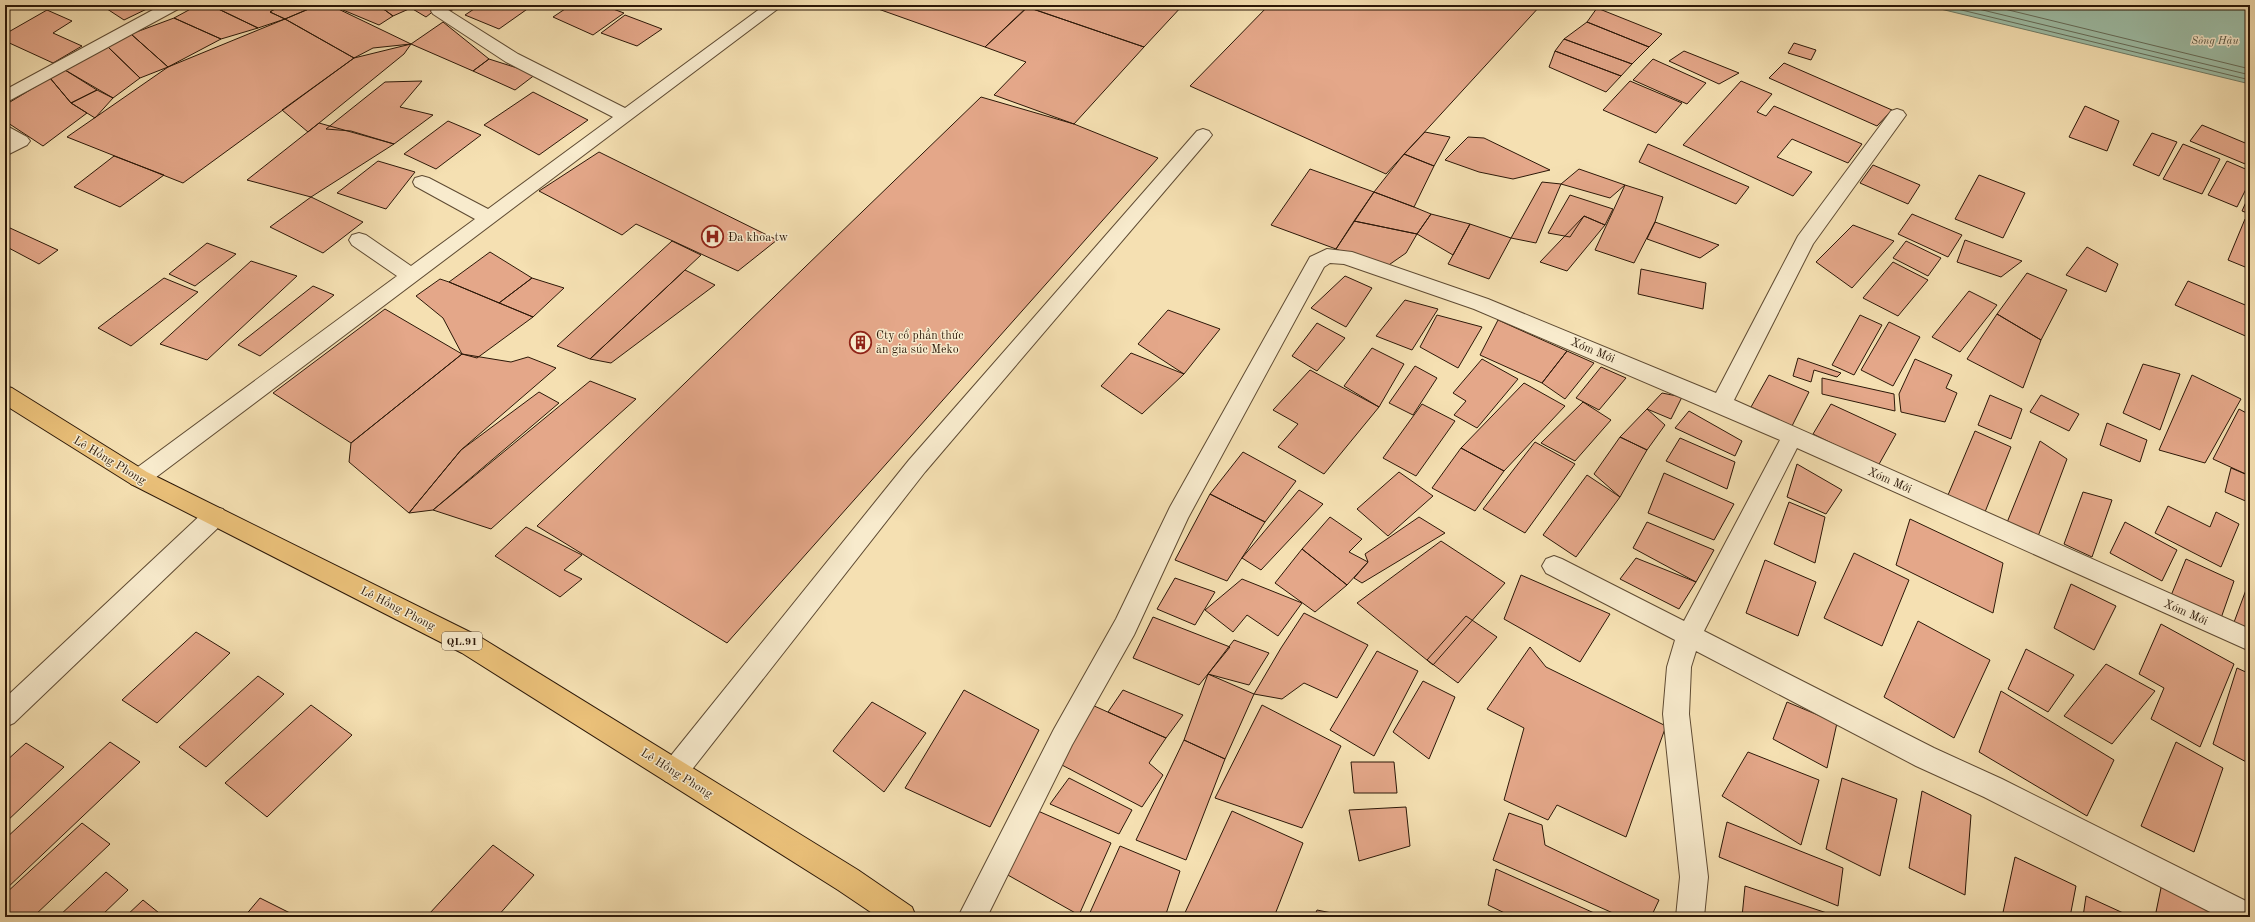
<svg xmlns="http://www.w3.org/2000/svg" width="2255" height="922" font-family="'Old Standard TT',serif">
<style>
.water{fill:#9dbea7;stroke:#707c67}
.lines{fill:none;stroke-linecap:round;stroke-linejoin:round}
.shore{stroke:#646b58;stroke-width:1}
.building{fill:#e4a789;stroke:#2c1808}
.minor-casing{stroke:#5e4a32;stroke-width:2}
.highway-casing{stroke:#2c1808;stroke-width:2}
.minor{fill:#f8ebcd;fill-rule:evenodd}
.highway{fill:#eac079;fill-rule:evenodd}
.labels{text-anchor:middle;stroke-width:3;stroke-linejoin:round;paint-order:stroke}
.far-water-label{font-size:11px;font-style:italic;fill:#545240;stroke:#f8ebcd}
.shield{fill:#f8ebcd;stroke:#695743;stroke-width:1}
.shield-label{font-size:11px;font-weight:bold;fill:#2c1808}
.poi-label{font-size:12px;fill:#2c1808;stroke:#f8ebcd;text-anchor:start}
.street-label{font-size:12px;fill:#2c1808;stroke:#f8ebcd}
</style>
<rect width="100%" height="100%" fill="#f5e0b2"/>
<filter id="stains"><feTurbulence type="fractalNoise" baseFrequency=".005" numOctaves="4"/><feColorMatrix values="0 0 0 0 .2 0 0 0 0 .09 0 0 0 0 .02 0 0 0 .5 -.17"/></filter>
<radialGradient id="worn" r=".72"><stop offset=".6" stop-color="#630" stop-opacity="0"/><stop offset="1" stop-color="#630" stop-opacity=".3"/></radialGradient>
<path class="water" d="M1924 5H2250V84Z"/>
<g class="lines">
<path class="shore" d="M1941 5 2250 80
M1962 5 2250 75
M1988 5 2250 69"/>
</g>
<path class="building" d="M101 5H155L124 20Z
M198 5H210L258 28 221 39 174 18Z
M210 5H281L270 12 285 19 258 28Z
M281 5H318L285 19 270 12Z
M318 5H330L411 44 373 48 354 58 285 19Z
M331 5H378L393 16 379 25Z
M378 5H440V6L426 17 411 8 393 16Z
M440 5H467L449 11Z
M480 5H533L499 29 465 15Z
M571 5H602L624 13 593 35 553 17Z
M867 5H1030L985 47Z
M1030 5H1183L1144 47 1027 7Z
M1269 5H1541L1386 174 1190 86Z
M1027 7 1144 47 1074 124 994 95 1026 62 985 47Z
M1597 8 1662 34 1649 47 1587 22Z
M47 10 72 21 53 33 82 46 53 63 5 41V34Z
M625 15 662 29 637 46 601 33Z
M174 18 221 39 168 67 131 34Z
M285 19 354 58 183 183 67 137 168 67Z
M443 22 489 59 473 71 411 44Z
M1587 22 1649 47 1632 64 1564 39Z
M131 34 168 67 140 78 108 47Z
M1564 39 1632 64 1621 76 1555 51Z
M1794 43 1816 50 1811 60 1788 53Z
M411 44 404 54 308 132 282 110 354 58Z
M108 47 140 78 113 98 65 70Z
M1555 51 1621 76 1606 92 1549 67Z
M1684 51 1739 73 1719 84 1669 61Z
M489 59 536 74 515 90 473 71Z
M1653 59 1706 83 1687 104 1633 80Z
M1784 63 1892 110 1877 126 1769 78Z
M65 70 97 90 71 103 50 78Z
M50 78 71 103 87 113 43 146 5 121V105Z
M422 81 400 107 433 115 394 144 351 131 326 129 385 82Z
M1630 81 1682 103 1656 133 1603 110Z
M1741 81 1772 94 1757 112 1766 116 1774 106 1862 144 1848 163 1792 139 1777 157 1812 172 1793 196 1683 145Z
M97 90 113 98 95 118 71 103Z
M533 92 588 120 539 155 484 125Z
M981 97 1074 124 1158 158 727 643 537 526Z
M2085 106 2119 121 2107 151 2069 137Z
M448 121 481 135 436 169 404 154Z
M319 123 394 144 311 197 247 180Z
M2202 125 2250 145V166L2190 141Z
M1425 132 1450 137 1434 166 1404 154Z
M2152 133 2177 142 2159 176 2133 165Z
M1468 137 1484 138 1550 170 1513 179 1479 172 1445 160Z
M1648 144 1749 187 1736 204 1639 162Z
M2183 144 2220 159 2202 194 2163 179Z
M599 152 777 240 738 271 636 224 622 235 539 191Z
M1404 154 1434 166 1414 207 1374 192Z
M114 156 164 175 120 207 74 187Z
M378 161 415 172 386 209 337 193Z
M2227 161 2250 171V181L2237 207 2208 195Z
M1873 165 1920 185 1908 204 1860 183Z
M1310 169 1374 192 1336 249 1271 225Z
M1579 169 1625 185 1610 198 1561 184Z
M1979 175 2025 193 2003 238 1955 219Z
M1542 182 1561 184 1536 243 1511 238Z
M1625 185 1663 197 1655 222 1634 263 1595 250Z
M1374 192 1414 207 1431 214 1417 234 1354 221Z
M2250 193V214L2242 211Z
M1570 195 1613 209 1605 225 1584 216 1570 237 1548 233Z
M311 197 363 222 323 253 270 227Z
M1431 214 1470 224 1453 255 1417 234Z
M1912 214 1962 235 1948 257 1898 234Z
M1584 216 1605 225 1567 271 1540 262Z
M2245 219 2250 220V269L2228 260Z
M1354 221 1417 234 1406 253 1383 269 1336 249Z
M1655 222 1719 245 1700 258 1647 239Z
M1470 224 1511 238 1489 279 1448 264Z
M1853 225 1894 241 1852 288 1816 262Z
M10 228 58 250 39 264 5 246V231Z
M1965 240 2022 261 2001 277 1957 262Z
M672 241 701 255 590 359 557 346Z
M1906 241 1941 258 1928 276 1893 258Z
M207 243 236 254 195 286 169 274Z
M2087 247 2118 264 2106 292 2066 275Z
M490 252 532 278 499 303 449 282Z
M251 261 297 276 207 360 160 344Z
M1893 262 1928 280 1898 316 1863 298Z
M1641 269 1706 283 1703 309 1638 294Z
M685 270 715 285 611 363 590 359Z
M2027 273 2067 290 2041 340 1997 314Z
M1345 276 1372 288 1346 327 1311 308Z
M164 278 198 292 131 346 98 328Z
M532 278 564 288 533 317 499 303Z
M440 279 449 282 533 317 477 358 462 354 443 318 416 296Z
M2188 281 2250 307V338L2175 305Z
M313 286 334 295 260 356 238 345Z
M1969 291 1997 305 1960 352 1932 337Z
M1405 300 1438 309 1412 350 1376 336Z
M385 309 462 354 351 443 273 393Z
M1168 310 1220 329 1184 374 1138 344Z
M1997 314 2041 340 2023 388 1967 359Z
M1437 315 1482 327 1458 368 1420 347Z
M1860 315 1882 325 1854 375 1832 365Z
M1498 320 1567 351 1542 383 1480 355Z
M1889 322 1920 337 1893 386 1861 370Z
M1317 323 1345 338 1317 371 1292 356Z
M1372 348 1404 364 1379 407 1344 386Z
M1567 351 1594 363 1565 399 1542 383Z
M1131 353 1184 374 1142 414 1101 386Z
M462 354 511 362 528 357 556 368 461 450 409 513 349 462 351 443Z
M1798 358 1841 373 1837 377 1814 370 1811 382 1793 376Z
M1482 359 1518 379 1477 428 1454 415 1466 401 1453 393Z
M1915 359 1952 375 1946 388 1957 393 1945 422 1901 412 1899 394Z
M2143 364 2180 374 2160 430 2123 413Z
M1415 366 1437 378 1413 415 1389 403Z
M1601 367 1626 378 1599 410 1576 398Z
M1310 370 1379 407 1324 474 1278 447 1298 424 1273 410Z
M1769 375 1809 392 1792 426 1751 407Z
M2192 375 2241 399 2205 463 2159 450Z
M1822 378 1894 394 1895 411 1822 394Z
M590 381 636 399 491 529 433 510Z
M1524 383 1565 406 1504 471 1461 448Z
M539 392 559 403 433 510 409 513 461 450Z
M1662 393 1682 397 1671 419 1647 409Z
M1990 395 2022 409 2011 439 1978 425Z
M2041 395 2079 414 2069 431 2030 412Z
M1583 402 1611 420 1575 461 1541 443Z
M1422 404 1455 421 1416 476 1383 458Z
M1831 404 1896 434 1878 466 1813 434Z
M1647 409 1665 425 1647 450 1620 437Z
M2239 409 2250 415V476L2213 459Z
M1689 411 1742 441 1735 456 1675 428Z
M2107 423 2147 440 2140 462 2100 445Z
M1975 431 2011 447 1985 512 1948 495Z
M1620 437 1647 450 1620 497 1594 474Z
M1680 438 1735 462 1727 489 1666 461Z
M2040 441 2067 459 2037 539 2006 525Z
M1535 442 1575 464 1525 533 1483 509Z
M1461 448 1504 471 1475 511 1432 488Z
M1243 452 1296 481 1265 522 1210 494Z
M1797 464 1842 490 1826 514 1787 497Z
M2231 468 2250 476V503L2225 492Z
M1399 472 1433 496 1388 536 1357 509Z
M1664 473 1734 504 1714 540 1648 513Z
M1587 475 1620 497 1576 557 1543 535Z
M1299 490 1323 504 1261 570 1242 558Z
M2083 492 2112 500 2092 557 2064 544Z
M1210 494 1265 522 1227 581 1175 560Z
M1789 502 1825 517 1815 563 1774 544Z
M2168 506 2210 527 2216 512 2239 524 2221 567 2155 533Z
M1330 517 1362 539 1349 552 1368 562 1347 585 1302 549Z
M1419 517 1445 533 1362 583 1354 578 1368 562 1365 554Z
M1910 519 2003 563 1993 613 1896 565Z
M1647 522 1714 550 1696 582 1633 548Z
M2125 522 2177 550 2162 581 2110 553Z
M526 527 582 555 564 570 582 579 560 597 495 556Z
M1441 541 1505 583 1433 665 1357 603Z
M1302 549 1347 585 1315 612 1275 583Z
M1854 553 1909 580 1882 646 1824 618Z
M1636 558 1696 582 1679 609 1620 579Z
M2186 559 2234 581 2220 621 2170 598Z
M1765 560 1816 582 1798 636 1746 613Z
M1521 575 1610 614 1580 662 1504 619Z
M1175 578 1215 592 1195 625 1157 609Z
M1242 579 1302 603 1278 636 1247 615 1233 632 1205 610Z
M2250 579V633L2233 625Z
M2071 584 2116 606 2094 650 2054 628Z
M1304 613 1368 645 1337 698 1304 683 1282 699 1254 694 1281 648Z
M1466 616 1497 637 1458 683 1427 660Z
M1153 617 1230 647 1199 685 1133 658Z
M1918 621 1990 660 1954 738 1884 697Z
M2161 624 2234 664 2200 747 2151 719 2164 688 2139 674Z
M196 632 230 653 157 723 122 700Z
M1234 640 1269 653 1249 685 1208 674Z
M1530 647 1546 667 1666 726 1626 837 1557 805 1548 820 1504 800 1524 728 1487 709Z
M2026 649 2074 675 2048 712 2008 689Z
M1377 651 1418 671 1374 756 1330 730Z
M2106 664 2155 691 2112 744 2064 716Z
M2237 668 2250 674V764L2213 744Z
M1208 674 1254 694 1225 759 1184 740Z
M258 676 284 694 206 767 179 747Z
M1423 681 1455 697 1429 759 1393 732Z
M964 690 1039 730 990 827 905 788Z
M1123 690 1183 715 1166 738 1108 712Z
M2001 691 2114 760 2087 816 1979 752Z
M872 702 926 733 884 792 833 751Z
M1787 702 1837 723 1827 768 1773 739Z
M311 705 352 735 267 817 225 783Z
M1092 705 1166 738 1149 763 1163 775 1142 807 1060 764Z
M1262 705 1341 746 1302 828 1215 798Z
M1184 740 1225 759 1186 860 1136 840Z
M110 742 140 762 5 890V839Z
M2176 742 2223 768 2194 852 2141 826Z
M26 743 64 767 5 823V762Z
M1748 752 1819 780 1801 845 1722 796Z
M1351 762H1394L1397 793H1354Z
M1069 778 1132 810 1119 834 1050 804Z
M1842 778 1897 799 1880 876 1826 849Z
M1922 791 1971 815 1965 895 1909 868Z
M1406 807 1410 846 1359 861 1349 810Z
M1038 811 1111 843 1079 915 1006 874Z
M1232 811 1303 843 1274 917H1183Z
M1509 813 1542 825 1545 845 1659 900 1651 917H1622L1493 860Z
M1727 822 1843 868 1838 906 1719 857Z
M82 823 110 844 33 917H5V894Z
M493 845 534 875 497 917H433L429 914Z
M1120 846 1180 871 1165 917H1088Z
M2015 857 2076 886 2070 917H2002Z
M1496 869 1603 917H1513L1488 905Z
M106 872 128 890 100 917H58Z
M2162 883 2224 917H2155Z
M1745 886 1839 917H1742Z
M2086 896 2132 917H2083Z
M260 898 298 917H244Z
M143 900 164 917H125Z
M1317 910 1351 917H1314Z"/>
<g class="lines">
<defs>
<path id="minor" d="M162 5H182L180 8 5 103V90Z
M765 5H783L147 484 139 487 131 484 128 478 131 472 397 276 352 245 349 240 352 235 359 233 366 235 411 266 475 219 415 186 413 182 415 178 422 176 429 178 488 209 613 117 506 62 433 14 431 11 433 8H445L518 54 625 108Z
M1897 109 1903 111 1906 115 1813 244 1734 400 2250 629V651L1797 448 1704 631 1934 748 2002 779 2250 903V917H2220L1984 797 1916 766 1696 651 1691 667 1689 714 1708 877 1704 917H1676L1680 877 1663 714 1667 667 1675 640 1546 573 1542 566 1546 559 1554 556 1562 559 1684 621 1780 440 1474 309 1344 264 1330 263 1324 267 1188 518 1134 635 1072 745 987 917H958L1054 729 1116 619 1170 507 1310 257 1327 249 1352 252 1488 299 1716 393 1798 236 1891 111Z
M5 125 27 137 30 141 27 145 5 156V142L8 141 5 139Z
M1203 129 1209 131 1212 135 1209 139 925 472 683 781 674 784 665 781 661 772 665 763 909 460 1197 131Z
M215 507 223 509 226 516 223 523 14 723 5 727V698L207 509Z"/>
<path id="highway" d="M5 386 12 388 147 472 480 637 858 870 912 907 916 917H878L838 890 462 653 131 484 5 405Z"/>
</defs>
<use href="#minor" class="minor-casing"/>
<use href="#highway" class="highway-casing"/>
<use href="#minor" class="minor"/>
<use href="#highway" class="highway"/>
</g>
<defs>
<symbol id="hospital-ring" viewBox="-11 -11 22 22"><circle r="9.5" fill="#f8ebcd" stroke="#8f2418" stroke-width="1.5"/><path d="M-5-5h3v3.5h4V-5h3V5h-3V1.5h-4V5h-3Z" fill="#8f2418"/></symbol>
<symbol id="building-ring" viewBox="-11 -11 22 22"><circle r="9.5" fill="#f8ebcd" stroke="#8f2418" stroke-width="1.5"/><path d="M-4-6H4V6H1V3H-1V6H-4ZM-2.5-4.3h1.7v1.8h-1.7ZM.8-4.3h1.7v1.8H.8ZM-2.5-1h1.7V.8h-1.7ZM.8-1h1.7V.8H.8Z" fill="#8f2418"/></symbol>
</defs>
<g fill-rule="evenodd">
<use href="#hospital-ring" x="700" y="224" width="25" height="25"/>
<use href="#building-ring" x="848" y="330" width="25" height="25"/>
</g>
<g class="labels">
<g class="far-water-label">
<text x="2215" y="44">Sông Hậu</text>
</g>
<rect class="shield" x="442" y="632" width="40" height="18" rx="3"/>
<g class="shield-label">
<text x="462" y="645">QL.91</text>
</g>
<g class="poi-label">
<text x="728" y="241">Đa khoa tw</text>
<text x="876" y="339">Cty cổ phần thức<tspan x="876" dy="14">ăn gia súc Meko</tspan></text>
</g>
<g class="street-label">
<text transform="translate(1593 350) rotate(23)" y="4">Xóm Mới</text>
<text transform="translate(110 460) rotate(31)" y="4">Lê Hồng Phong</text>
<text transform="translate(1890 480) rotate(24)" y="4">Xóm Mới</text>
<text transform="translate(398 608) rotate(27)" y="4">Lê Hồng Phong</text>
<text transform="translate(2186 612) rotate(24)" y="4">Xóm Mới</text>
<text transform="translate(677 773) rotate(32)" y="4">Lê Hồng Phong</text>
</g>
</g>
<rect width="2255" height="922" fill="none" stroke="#f5e0b2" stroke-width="20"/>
<rect x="6" y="6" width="2243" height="910" fill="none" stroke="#2c1808" stroke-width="2"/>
<rect x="10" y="10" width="2235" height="902" fill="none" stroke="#2c1808"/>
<rect width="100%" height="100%" filter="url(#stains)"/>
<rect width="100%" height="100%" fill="url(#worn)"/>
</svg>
